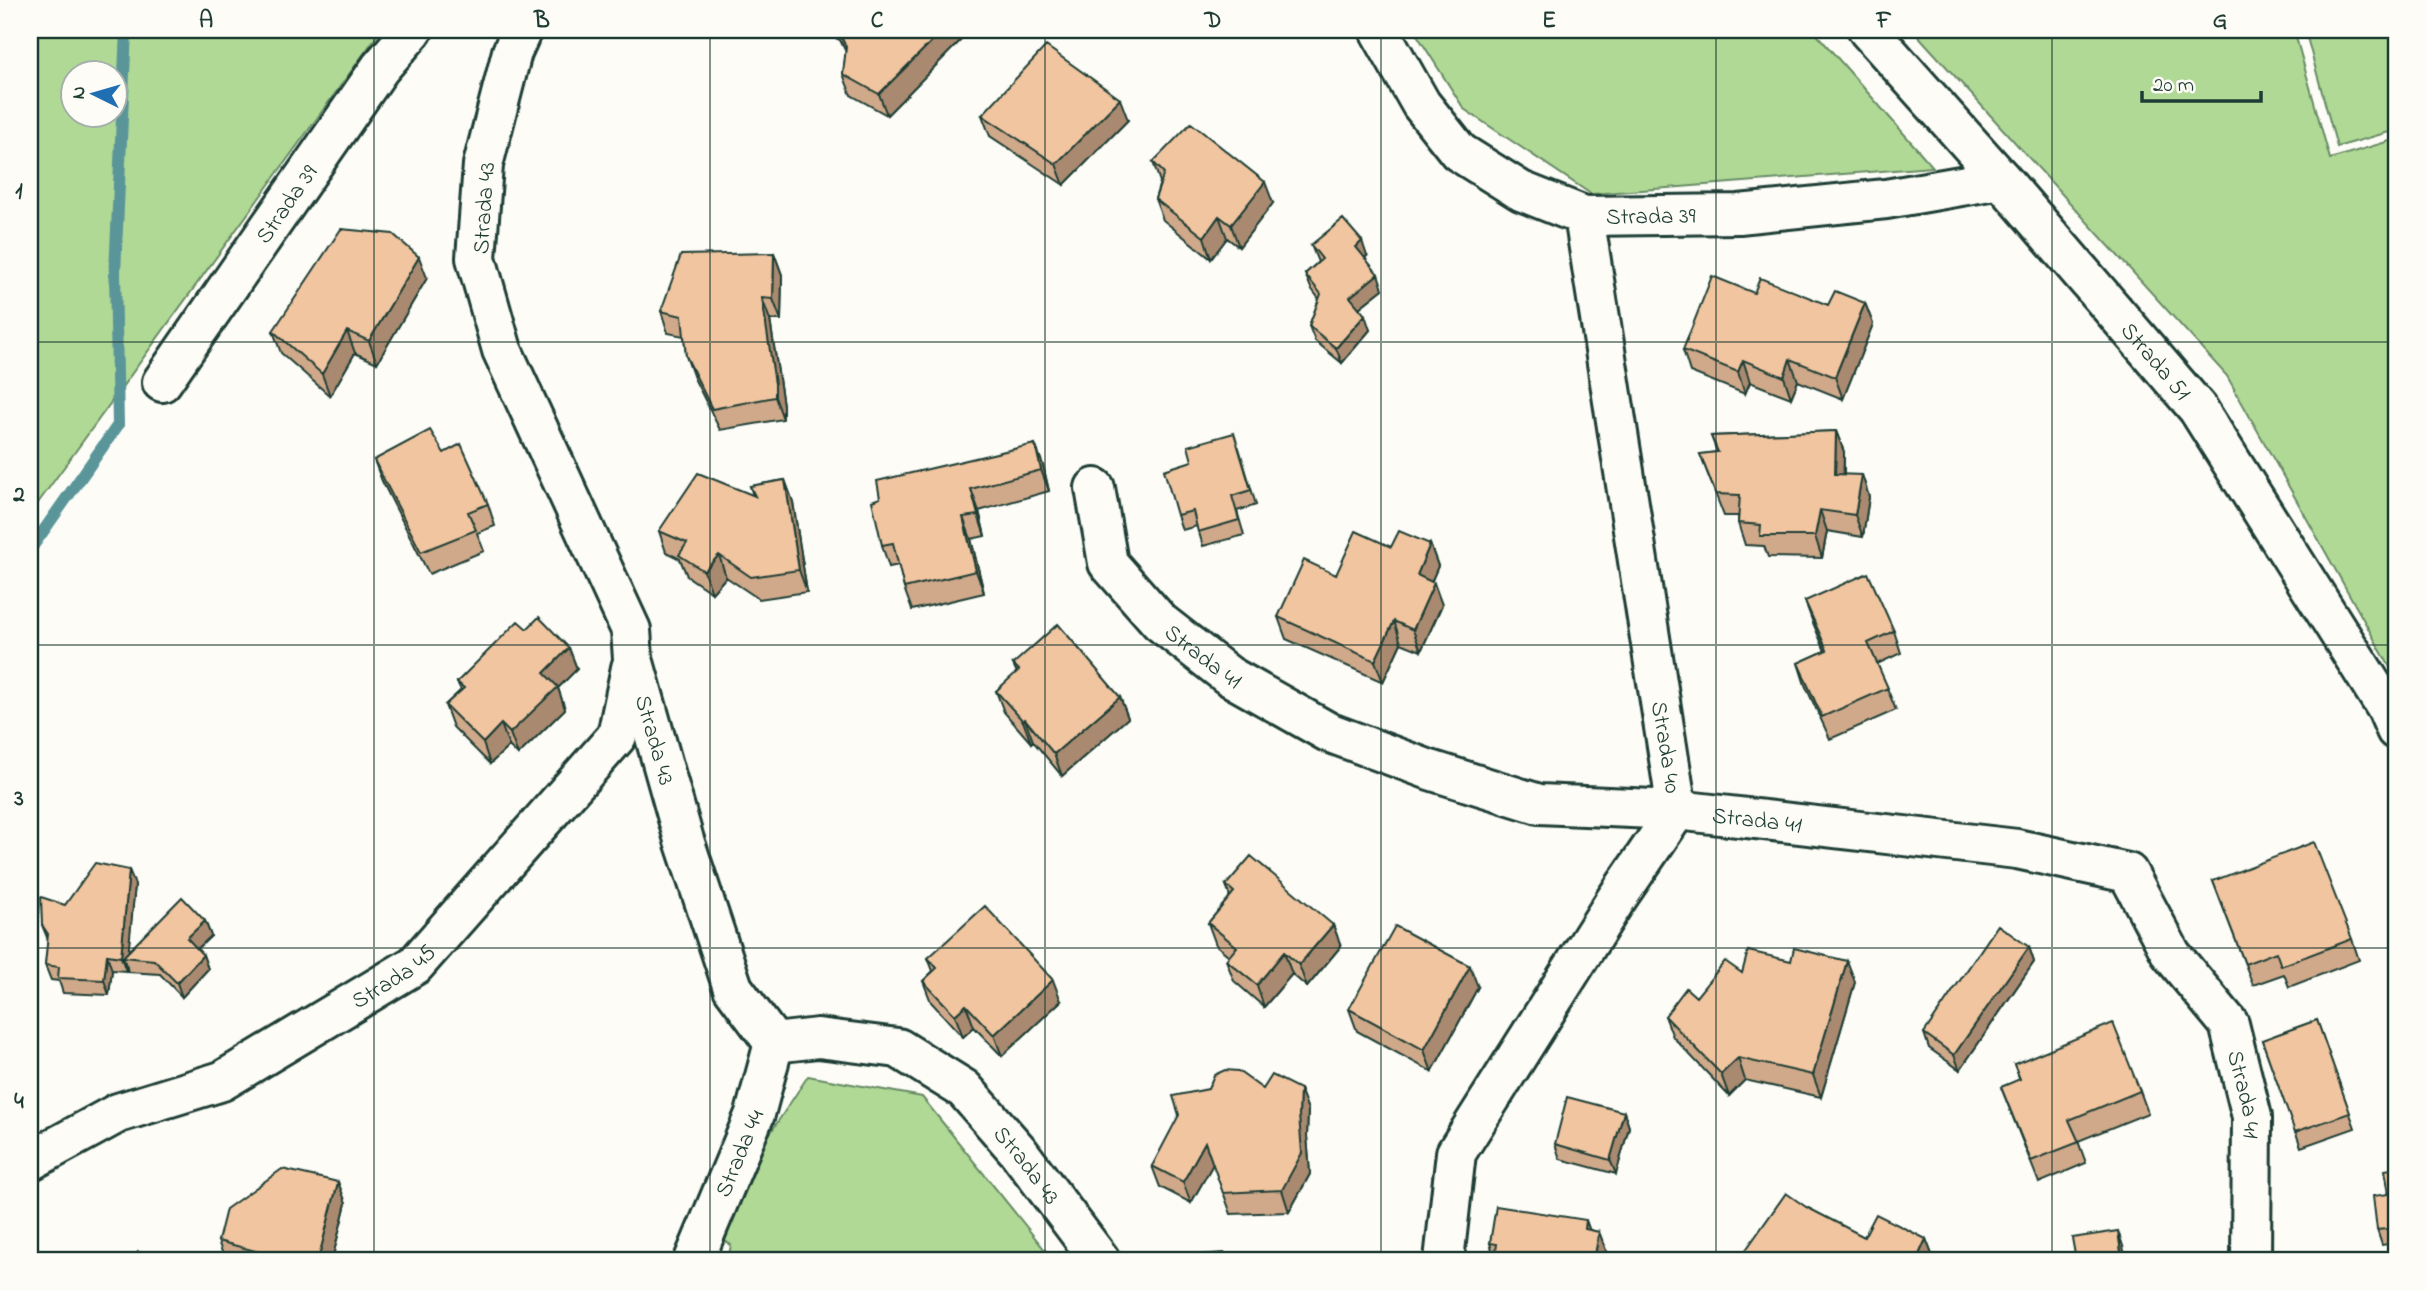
<svg xmlns="http://www.w3.org/2000/svg" width="2426" height="1290" font-family="'Indie Flower',sans-serif">
<style>
.green{fill:#b0d996;stroke:#688b65;stroke-width:2;fill-rule:evenodd}
.lines{fill:none;stroke-linecap:round;stroke-linejoin:round}
.stream{stroke:#5a9599;stroke-width:12}
.minor-casing{stroke:#1f3d34;stroke-width:44}
.tertiary-casing{stroke:#1f3d34;stroke-width:44}
.minor{stroke:#fdfcf7;stroke-width:38}
.tertiary{stroke:#fdfcf7;stroke-width:38}
.wall{fill:#cfa98a;stroke:#1f3d34;stroke-width:2}
.shaded-wall{fill:#a98a70;stroke:#1f3d34;stroke-width:2}
.building{fill:#f1c5a0;stroke:#1f3d34;stroke-width:2}
.grid{fill:none;stroke:#1f3d34;stroke-width:2;stroke-opacity:0.55}
.labels{text-anchor:middle;stroke-width:6;stroke-linejoin:round;paint-order:stroke}
.street-label{font-size:23px;fill:#1f3d34;stroke:#fdfcf7}
.neatline{fill:none;stroke:#1f3d34;stroke-width:2.5}
.grid-label{font-size:23px;text-anchor:middle;font-weight:bold;fill:#1f3d34}
</style>
<rect width="100%" height="100%" fill="#fdfcf7"/>
<filter id="ink" filterUnits="userSpaceOnUse"><feTurbulence type="fractalNoise" baseFrequency=".0143" numOctaves="2"/><feDisplacementMap in="SourceGraphic" scale="14" xChannelSelector="R" yChannelSelector="G"/><feConvolveMatrix kernelMatrix="1 2 1 2 8 2 1 2 1" color-interpolation-filters="sRGB"/></filter>
<g filter="url(#ink)">
<path class="green" d="M30 30H381L30 514ZM74 74H116V116H74Z
M1414 30H1813L1933 167 1591 194 1464 109Z
M1913 30H2294L2330 159 2396 139V678L2227 376Z
M2305 30H2396V130L2337 147Z
M808 1076 922 1097 1053 1260H728L731 1245 707 1229Z"/>
<g class="lines">
<path class="stream" d="M30 550 118 425 115 273 126 30"/>
<defs>
<g id="minor">
<path id="s1" d="M522 30 512 52 483 165 476 258 502 350 631 630 633 659 684 840 733 988 774 1043 818 1038 898 1048 964 1089 1018 1151 1100 1260"/>
<path id="s2" d="M1379 30 1421 104 1459 152 1521 191 1584 216 1739 214 1886 199 2001 179"/>
<path id="s3" d="M162 382 380 68 413 30"/>
<path id="s4" d="M1095 488 1108 563 1160 622 1229 676 1328 732 1430 770 1539 804 1677 810 2017 849 2128 873 2171 954 2229 1024 2252 1117 2251 1260"/>
<path id="s5" d="M30 1161 118 1113 222 1081 415 965 617 736 631 668"/>
<path id="s6" d="M694 1260 755 1114 774 1043"/>
<path d="M1444 1260 1456 1153 1615 901 1677 810 1584 216"/>
</g>
<g id="tertiary">
<path id="s7" d="M1868 30 2001 179 2198 409 2387 709 2396 730"/>
</g>
</defs>
<use href="#minor" class="minor-casing"/>
<use href="#tertiary" class="tertiary-casing"/>
<use href="#minor" class="minor"/>
<use href="#tertiary" class="tertiary"/>
</g>
<path class="wall" d="M818 30H957L961 40 887 115 851 95 843 74 846 52 840 40 819 31Z
M982 115 1128 120 1064 185 990 136Z
M1153 162 1273 203 1239 247 1227 238 1211 259 1163 220 1155 199 1160 182Z
M1311 245 1367 256 1365 258 1383 289 1359 308 1370 330 1342 363 1315 341 1309 326 1319 299 1311 288 1305 274 1318 262Z
M774 253 782 275 781 320H770L783 405V419L720 430 694 378 686 356 684 336 668 333 661 311Z
M427 278 377 363 355 353 330 396 281 353 273 331Z
M1865 303 1873 324 1843 399 1798 381 1791 398 1750 382 1745 394 1690 372 1683 350 1828 305Z
M1836 431 1844 452V475H1862L1869 497 1863 537 1827 531 1822 558 1768 557 1764 546 1745 545 1738 523V516H1724L1700 454 1717 452 1711 436Z
M1035 444 1043 465 1049 491 979 511 985 536 971 539 984 593 912 610 904 588 899 565 889 567 882 545 880 498Z
M1239 448 1256 505 1237 511 1244 535 1203 546 1197 526 1182 530 1177 515Z
M444 453 488 504 495 526 477 533 484 551 429 574 382 481 374 460Z
M785 480 793 502 807 592 759 599 726 577 712 593 687 576 680 559 666 552 659 531 753 496 750 486Z
M1430 544 1438 566 1431 582 1442 605 1421 651 1401 643 1383 682 1286 639 1278 617 1391 547Z
M1805 601 1894 631 1901 653 1877 664 1896 710 1830 739 1805 685 1798 663 1825 651 1813 623Z
M527 629 569 648 577 669 558 688 565 709 518 755 509 746 490 764 453 727 445 705 461 690 457 682Z
M1013 664 1120 697 1128 718 1062 776 1033 741 1031 743 1004 712 996 691 1017 673Z
M129 870 135 885 128 951 205 921 211 936 197 949 203 955 208 969 182 997 160 974 128 972 127 968 126 971 112 970 109 995 63 993 59 981 51 980 45 965 48 940 42 925 65 905Z
M2213 881 2352 939 2359 960 2289 987 2284 974 2253 985Z
M1226 885 1333 925 1341 946 1307 987 1292 974 1264 1007 1234 981 1226 960 1229 956 1216 945 1208 923 1230 897Z
M2029 947 2034 962 1960 1070 1929 1048 1924 1033Z
M928 958 1061 1001 1002 1056 974 1027 963 1037 931 1002 923 981 933 971Z
M1791 961H1847L1855 982 1821 1097 1745 1080 1729 1096 1673 1037 1665 1016 1696 997 1742 973Z
M1478 987 1432 1072 1357 1031 1349 1009Z
M2317 1020 2355 1128 2301 1147 2262 1040Z
M2014 1064 2140 1091 2148 1113 2078 1141 2086 1163 2039 1183 2001 1087 2020 1080Z
M1263 1089H1300L1308 1110 1307 1136 1310 1174 1289 1212 1231 1214 1213 1164 1191 1203 1160 1187 1152 1166Z
M1624 1112 1629 1127 1616 1174 1560 1159 1555 1144Z
M2396 1168V1243L2382 1245 2377 1230Z
M338 1182 346 1203 332 1260H225L218 1241Z
M1806 1207 1864 1237 1926 1239 1934 1260H1746L1743 1254Z
M1590 1230 1599 1232 1607 1253V1260H1495L1490 1243Z"/>
<path class="shaded-wall" d="M943 30H957L961 40 887 115 879 94Z
M1120 99 1128 120 1064 185 1056 164Z
M1265 182 1273 203 1239 247 1231 225Z
M1219 216 1227 238 1211 259 1204 237Z
M1362 241 1367 256 1361 261 1356 247Z
M774 253 782 275 781 320 773 299Z
M419 257 427 278 377 363 369 341Z
M1378 274 1383 289 1355 311 1350 297Z
M762 298 770 320 783 405V419L775 397Z
M1865 303 1873 324 1843 399 1835 377Z
M1365 315 1370 330 1342 363 1336 348Z
M347 331 355 353 330 396 322 374Z
M1790 359 1798 381 1791 398 1784 377Z
M1743 360 1750 382 1745 394 1738 372Z
M1836 431 1844 452 1843 496 1835 474Z
M1035 444 1043 465 1049 491 1041 470Z
M1862 475 1869 497 1863 537 1855 515Z
M785 480 793 502 807 592 799 570Z
M971 489 979 511 985 536 978 515Z
M1820 510 1827 531 1822 558 1815 536Z
M963 517 971 539 984 593 976 571Z
M1430 544 1438 566 1425 597 1417 575Z
M719 555 726 577 712 593 704 571Z
M1434 583 1442 605 1421 651 1413 630Z
M1394 621 1401 643 1383 682 1375 661Z
M569 648 577 669 558 688 565 709 518 755 510 733 544 673Z
M1120 697 1128 718 1062 776 1054 754Z
M1025 719 1033 741 1031 743 1023 721Z
M501 724 509 746 490 764 483 743Z
M129 870 135 885 128 957H123L127 968 126 971 121 957Z
M205 921 211 936 193 953 187 938Z
M1333 925 1341 946 1307 987 1299 965Z
M2029 947 2034 962 1960 1070 1954 1055Z
M1284 952 1292 974 1264 1007 1257 985Z
M107 955 112 970 109 995 104 980Z
M203 955 208 969 182 997 177 983Z
M1847 961 1855 982 1821 1097 1813 1075Z
M1470 966 1478 987 1432 1072 1424 1050Z
M1053 980 1061 1001 1002 1056 994 1035Z
M966 1005 974 1027 963 1037 955 1015Z
M1738 1058 1745 1080 1729 1096 1721 1074Z
M1300 1089 1308 1110 1307 1136 1310 1174 1289 1212 1282 1190 1299 1115Z
M1624 1112 1629 1127 1616 1174 1610 1160Z
M1205 1142 1213 1164 1191 1203 1183 1182Z
M338 1182 346 1203 332 1260H318Z
M1586 1220 1594 1242 1585 1229Z
M2118 1231 2123 1246 2126 1260H2122Z
M1599 1232 1607 1253V1260H1597L1595 1255Z
M1926 1239 1934 1260H1917V1259Z"/>
<path class="building" d="M838 30H943L879 94 843 74 846 47Z
M1046 46 1120 99 1056 164 982 115Z
M1191 123 1265 182 1231 225 1219 216 1204 237 1155 199 1164 173 1153 162Z
M1343 219 1362 241 1356 247 1378 274 1350 297 1365 315 1336 348 1309 326 1321 294 1305 274 1322 259 1311 245Z
M341 229 393 234 419 257 369 341 347 331 322 374 273 331Z
M774 253 773 299 762 298 775 384V397L712 409 686 356 682 316 661 311 681 255Z
M1712 276 1754 293 1760 278 1828 305 1835 291 1865 303 1835 377 1790 359 1784 377 1743 360 1738 372 1683 350Z
M430 430 444 453 461 444 488 504 468 512 476 530 421 552 374 460Z
M1836 431 1835 474 1862 475 1855 515 1820 510 1815 536H1760L1761 525 1738 523 1740 495 1716 494 1700 454 1718 452 1711 436Z
M1234 433 1251 490 1232 496 1239 520 1198 532 1193 511 1177 515 1164 470 1192 461 1188 446Z
M1035 444 1041 470 971 489 978 515 963 517 976 571 904 588 893 543 882 545 872 501 880 498 877 481Z
M698 473 755 496 750 486 785 480 799 570 751 577 719 555 704 571 679 555 687 543 659 531Z
M1356 531 1391 547 1399 531 1430 544 1417 575 1434 583 1413 630 1394 621 1375 661 1278 617 1304 560 1336 575Z
M1868 573 1894 631 1868 643 1888 688 1822 717 1798 663 1827 650 1805 601Z
M539 617 569 648 544 673 558 687 510 733 501 724 483 743 445 705 464 688 457 682 518 621 527 629Z
M1058 624 1120 697 1054 754 1025 719 1023 721 996 691 1019 670 1013 664Z
M2314 842 2352 939 2281 966 2276 952 2245 964 2213 881Z
M1251 856 1333 925 1299 965 1284 952 1257 985 1226 960 1237 947 1208 923 1234 892 1226 885Z
M95 863 129 870 121 957 107 955 104 980 58 978 59 967 45 965 48 934 42 925 41 897 65 905Z
M182 897 205 921 187 938 203 955 177 983 154 960 123 957Z
M985 906 1053 980 994 1035 966 1005 955 1015 923 981 937 968 928 958Z
M1998 925 2029 947 1954 1055 1924 1033Z
M1395 926 1470 966 1424 1050 1349 1009Z
M1794 948 1847 961 1813 1075 1738 1058 1721 1074 1665 1016 1686 988 1696 997 1725 961 1742 973 1748 951 1791 961Z
M2317 1020 2350 1113 2295 1132 2262 1040Z
M2113 1023 2140 1091 2069 1120 2079 1142 2031 1161 2001 1087 2020 1079 2014 1064Z
M1225 1070 1238 1071 1263 1089 1272 1075 1300 1089 1299 1115 1302 1153 1282 1190 1223 1193 1205 1142 1183 1182 1152 1166 1179 1115 1173 1096 1208 1089 1214 1075Z
M1567 1097 1624 1112 1610 1160 1555 1144Z
M2396 1168V1228L2377 1230 2373 1196 2389 1194 2385 1170Z
M282 1169 338 1182 318 1260H289L218 1241 226 1209Z
M1786 1193 1806 1207 1864 1237 1876 1214 1926 1239 1917 1259 1919 1260H1752L1743 1254Z
M1496 1206 1586 1220 1585 1229 1599 1232 1595 1255 1605 1256V1260H1505L1495 1258 1497 1244 1490 1243Z
M2118 1231 2122 1260H2076L2072 1238Z
M138 1252 140 1260H132Z
M1225 1253 1226 1259 1245 1258V1260H1198V1255Z"/>
</g>
<path class="grid" d="M374 30V1260M710 30V1260M1045 30V1260M1381 30V1260M1716 30V1260M2052 30V1260M30 342H2396M30 645H2396M30 948H2396"/>
<g class="labels">
<g class="street-label">
<text dy="8" stroke="none"><textPath href="#s3" startOffset="217">Strada 39</textPath></text>
<text transform="translate(483 208) rotate(-86)" y="8">Strada 43</text>
<text dy="8" stroke="none"><textPath href="#s2" startOffset="354">Strada 39</textPath></text>
<text dy="8" stroke="none"><textPath href="#s7" startOffset="439">Strada 51</textPath></text>
<text dy="8" stroke="none"><textPath href="#s4" startOffset="210">Strada 41</textPath></text>
<text dy="8" stroke="none"><textPath href="#s1" startOffset="751">Strada 43</textPath></text>
<text transform="translate(1667 747) rotate(81)" y="8">Strada 40</text>
<text dy="8" stroke="none"><textPath href="#s4" startOffset="798">Strada 41</textPath></text>
<text dy="8" stroke="none"><textPath href="#s5" startOffset="410">Strada 45</textPath></text>
<text dy="8" stroke="none"><textPath href="#s4" startOffset="1428">Strada 41</textPath></text>
<text dy="8" stroke="none"><textPath href="#s6" startOffset="116">Strada 44</textPath></text>
<text dy="8" stroke="none"><textPath href="#s1" startOffset="1381">Strada 43</textPath></text>
</g>
</g>
<rect width="2426" height="1290" fill="none" stroke="#fdfcf7" stroke-width="77"/>
<g transform="translate(94 94) rotate(275)"><circle r="33" fill="#fdfcf7" stroke="#a4b0a9" stroke-width="2"/>
<path d="M0-5L12 26L0 18L-12 26Z" fill="#1f6fb2"/>
<text y="-10" font-size="19" font-weight="bold" text-anchor="middle" fill="#1f3d34">N</text>
</g>
<path d="M2142 91v10h119v-10" fill="none" stroke="#1f3d34" stroke-width="3.5"/>
<text x="2153" y="91" font-size="21" fill="#1f3d34" stroke="#fdfcf7" stroke-width="5" paint-order="stroke">20 m</text>
<rect x="38" y="38" width="2350" height="1214" class="neatline"/>
<g class="grid-label">
<text x="206" y="27">A</text>
<text x="542" y="27">B</text>
<text x="877" y="27">C</text>
<text x="1213" y="27">D</text>
<text x="1549" y="27">E</text>
<text x="1884" y="27">F</text>
<text x="2220" y="27">G</text>
<text x="19" y="198">1</text>
<text x="19" y="501">2</text>
<text x="19" y="805">3</text>
<text x="19" y="1108">4</text>
</g>
</svg>
